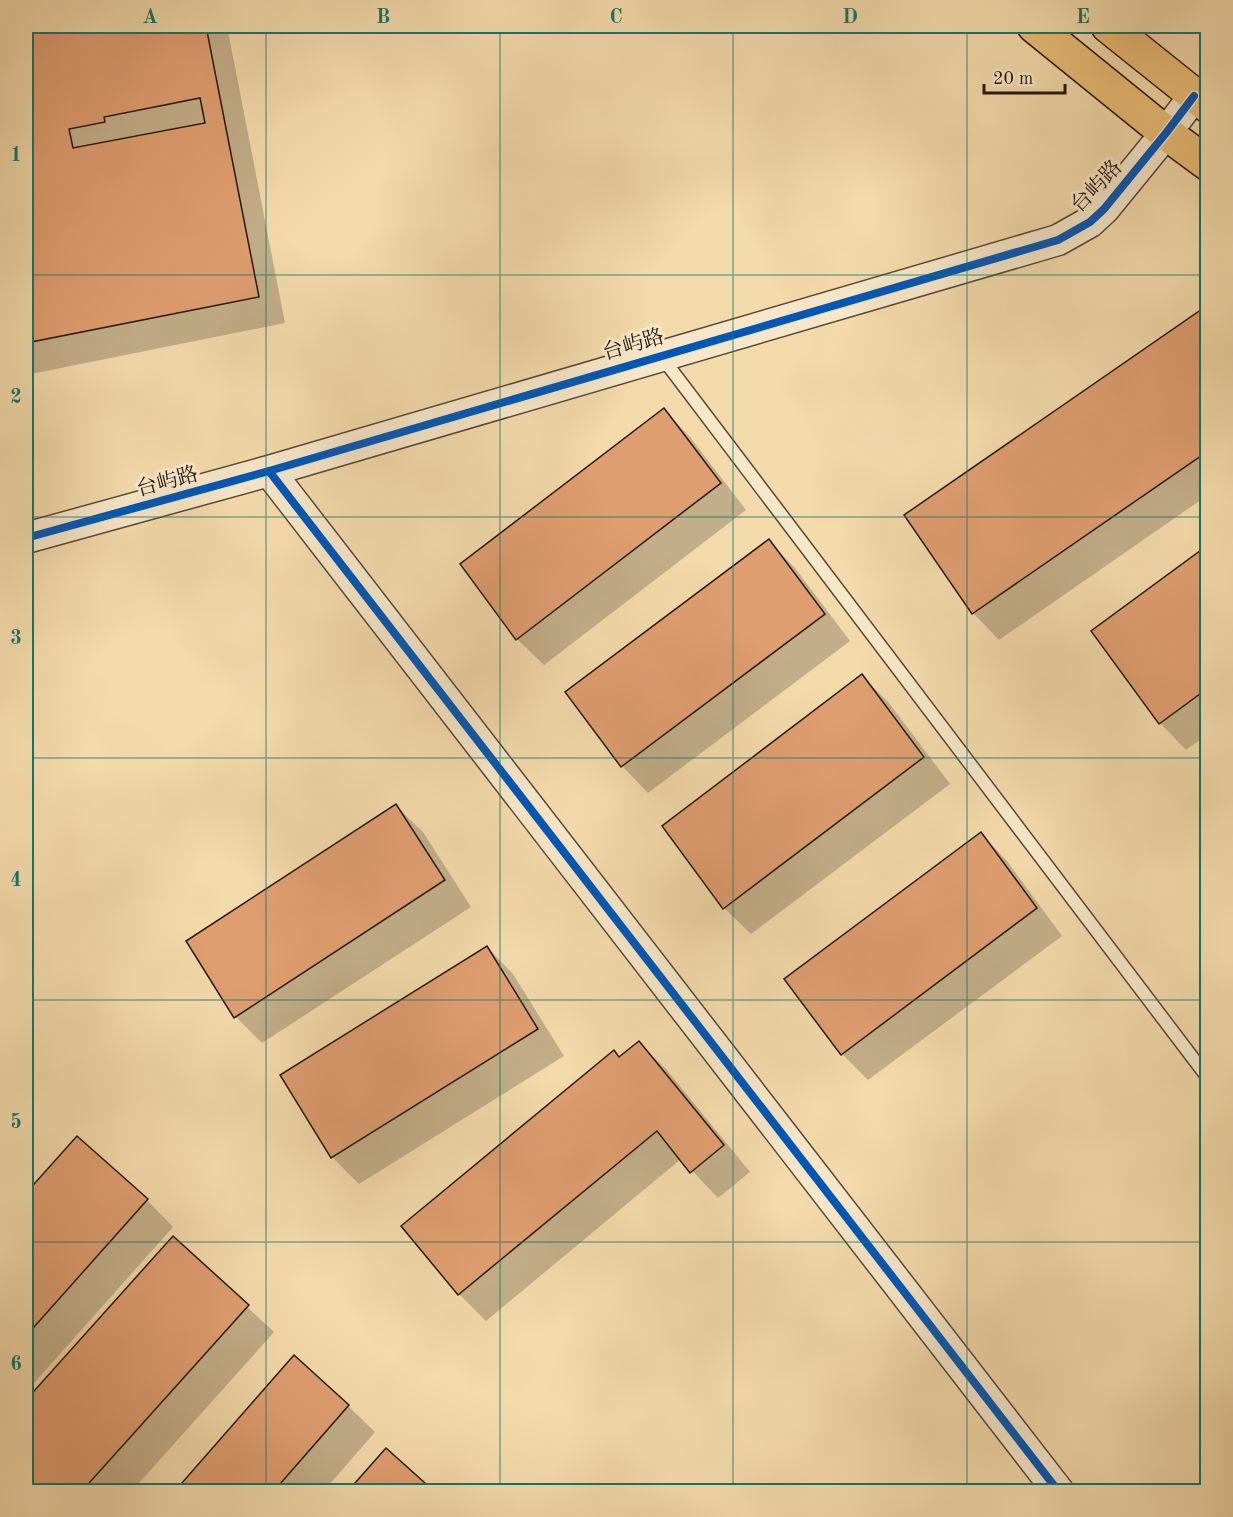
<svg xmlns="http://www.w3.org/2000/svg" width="1233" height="1517" font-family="'Old Standard TT','Noto Serif SC',serif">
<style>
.shadow{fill:#0003}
.building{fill:#df9e70;stroke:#231811;stroke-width:1.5;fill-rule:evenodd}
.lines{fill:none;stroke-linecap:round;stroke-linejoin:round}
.service-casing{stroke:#574838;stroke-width:15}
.tertiary-casing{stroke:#574838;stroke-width:33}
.primary-casing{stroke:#231811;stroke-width:36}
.service{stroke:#f7e7c8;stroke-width:12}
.tertiary{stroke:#f7e7c8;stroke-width:30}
.primary{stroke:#eabd76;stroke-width:33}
.cycleway-casing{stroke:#f7e7c8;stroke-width:11}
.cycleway{stroke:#0057b8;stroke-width:8}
.grid{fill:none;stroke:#0f766e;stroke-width:1.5;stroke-opacity:0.55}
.labels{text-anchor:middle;stroke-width:6;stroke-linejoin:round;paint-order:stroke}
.street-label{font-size:21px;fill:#231811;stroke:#f7e7c8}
.neatline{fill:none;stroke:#0f766e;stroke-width:2}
.grid-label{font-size:20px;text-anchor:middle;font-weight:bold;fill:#0f766e}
</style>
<rect width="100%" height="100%" fill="#f3daab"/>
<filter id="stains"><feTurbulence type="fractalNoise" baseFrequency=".00333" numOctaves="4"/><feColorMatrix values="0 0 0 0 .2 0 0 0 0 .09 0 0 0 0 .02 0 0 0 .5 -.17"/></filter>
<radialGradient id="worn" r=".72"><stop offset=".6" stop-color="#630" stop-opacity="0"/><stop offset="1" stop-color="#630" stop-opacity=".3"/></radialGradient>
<path class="shadow" d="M26 26H227L285 323 26 375Z
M1208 306V495L999 640 973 613Z
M664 410 690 437 746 510 544 665 517 639Z
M769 541 795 568 850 641 648 793 622 766Z
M1208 547V734L1186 750 1160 723Z
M862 676 889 703 950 784 751 934 724 908Z
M396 806 423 832 471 907 262 1043 236 1017Z
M981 834 1007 861 1062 936 868 1080 842 1054Z
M487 947 513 974 564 1056 359 1184 332 1157Z
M639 1043 666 1069 750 1172 718 1198 681 1159 486 1321 459 1294 403 1226Z
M77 1138 147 1200 173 1227 26 1392V1195Z
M173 1238 274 1332 131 1492H26V1402Z
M348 1406 375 1432 323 1492H176Z"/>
<path class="building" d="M26 26H206L259 297 26 343ZM200 98 205 123 73 148 69 129 105 122 104 117Z
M1208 305V451L972 614 904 515Z
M664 408 721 483 516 640 460 564Z
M769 539 825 614 621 767 565 692Z
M1208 545V688L1159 724 1091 631Z
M862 674 924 757 723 909 662 826Z
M396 804 445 880 234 1018 186 941Z
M981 832 1037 908 841 1055 784 979Z
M487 946 538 1029 331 1158 280 1075Z
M639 1041 724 1145 690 1173 657 1131 458 1295 401 1226 614 1050 619 1057Z
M77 1136 148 1199 26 1336V1193Z
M173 1236 249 1305 81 1492H26V1400Z
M294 1355 349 1405 273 1492H174Z
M386 1448 435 1492H347Z"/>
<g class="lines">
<defs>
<path id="service" d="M661 356 1208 1078"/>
<path id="tertiary" d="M269 471 1059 1492
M26 538 269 471 1058 240 1090 222 1104 209 1166 133 1194 96"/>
<path id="primary" d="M1034 26 1166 133 1208 164
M1108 26 1208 106"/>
</defs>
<use href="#service" class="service-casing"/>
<use href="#tertiary" class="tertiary-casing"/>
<use href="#primary" class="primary-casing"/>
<use href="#service" class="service"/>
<use href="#tertiary" class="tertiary"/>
<use href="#primary" class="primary"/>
<defs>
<path id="cycleway" d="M269 471 1059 1492
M26 538 269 471 1058 240 1090 222 1104 209 1166 133 1194 96"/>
</defs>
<use href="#cycleway" class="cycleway-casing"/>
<use href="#cycleway" class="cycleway"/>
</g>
<path class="grid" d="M266 26V1492M500 26V1492M733 26V1492M967 26V1492M26 275H1208M26 517H1208M26 758H1208M26 1000H1208M26 1242H1208"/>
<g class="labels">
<g class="street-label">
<text transform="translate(1096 186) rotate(-46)" y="7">台屿路</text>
<text transform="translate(633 344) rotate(-16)" y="7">台屿路</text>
<text transform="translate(167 481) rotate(-15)" y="7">台屿路</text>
</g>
</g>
<rect width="1233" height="1517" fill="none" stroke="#f3daab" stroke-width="66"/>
<path d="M984 84v9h81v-9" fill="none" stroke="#231811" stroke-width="3"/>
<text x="993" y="84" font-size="18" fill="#231811" stroke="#f7e7c8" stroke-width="4.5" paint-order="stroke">20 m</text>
<rect x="33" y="33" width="1167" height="1451" class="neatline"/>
<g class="grid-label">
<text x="150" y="23">A</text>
<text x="383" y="23">B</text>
<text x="616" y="23">C</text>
<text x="850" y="23">D</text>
<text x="1083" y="23">E</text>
<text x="16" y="161">1</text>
<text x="16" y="403">2</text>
<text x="16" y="644">3</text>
<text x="16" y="886">4</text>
<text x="16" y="1128">5</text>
<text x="16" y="1370">6</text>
</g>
<rect width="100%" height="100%" filter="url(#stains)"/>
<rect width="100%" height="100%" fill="url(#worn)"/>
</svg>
